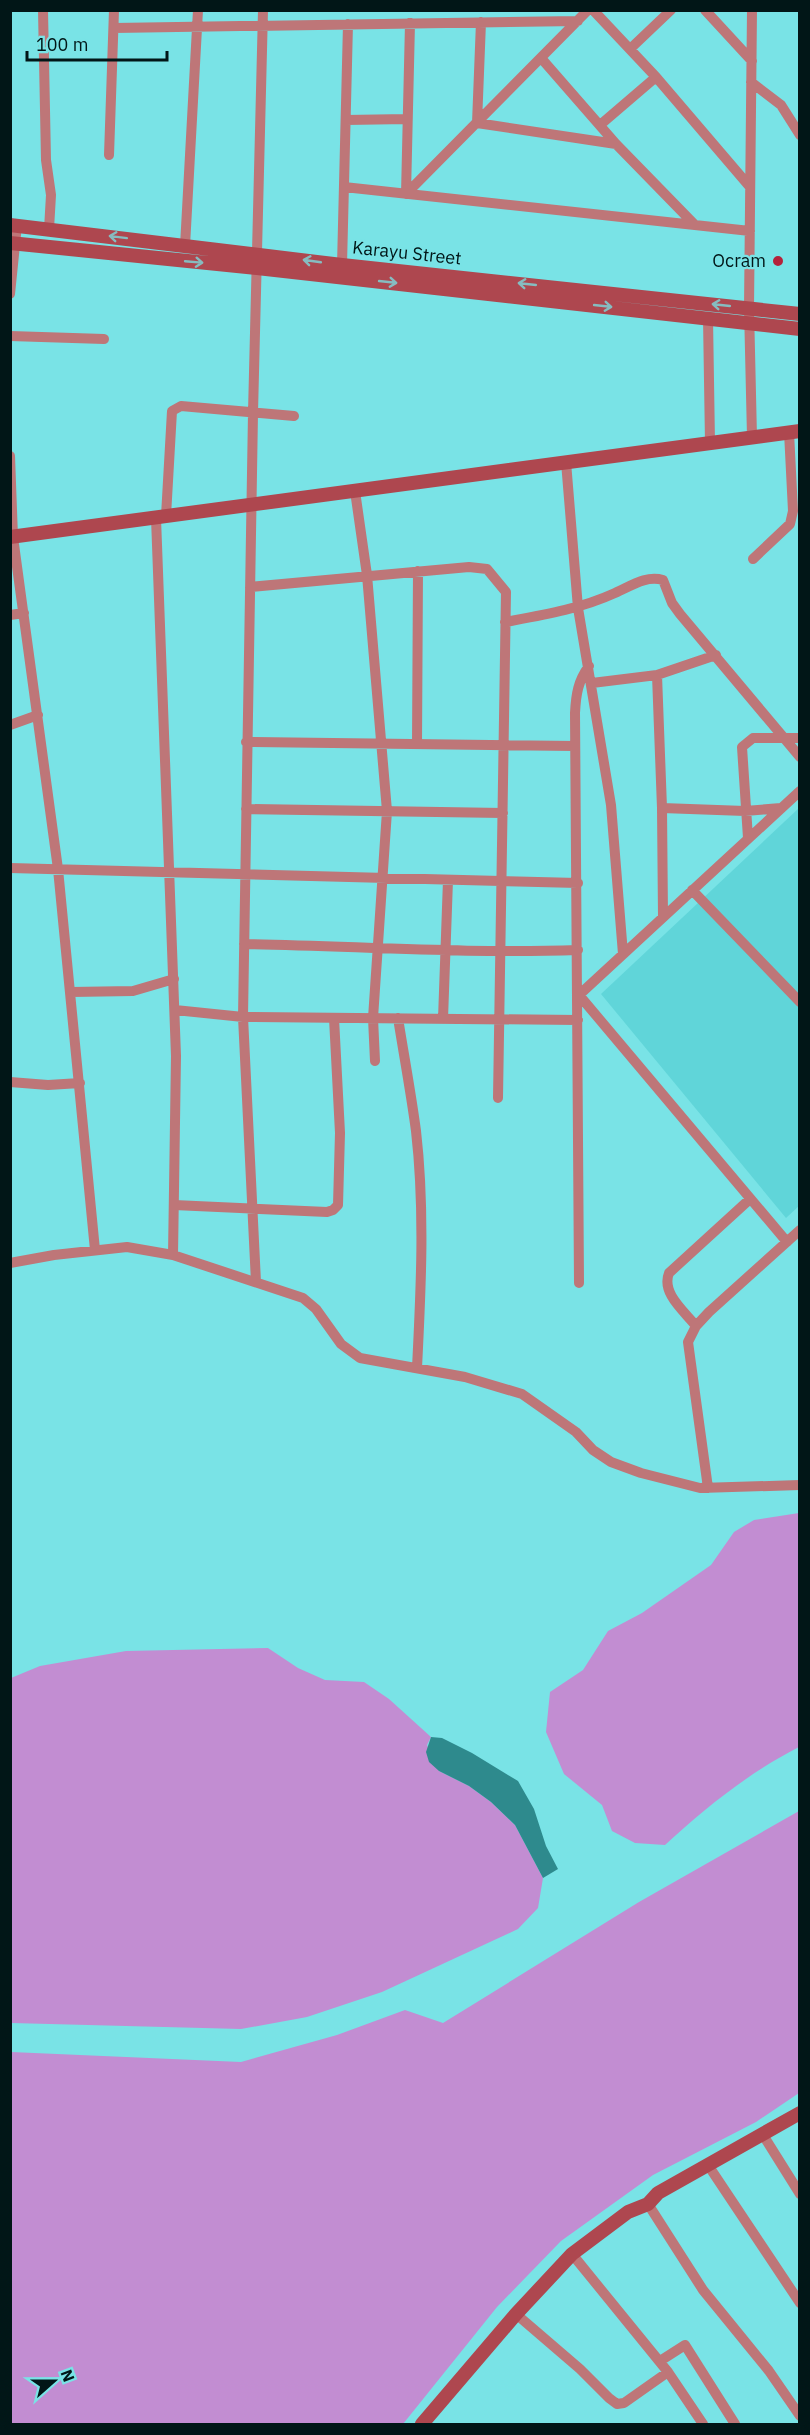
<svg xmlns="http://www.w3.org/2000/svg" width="810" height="2435" font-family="'IBM Plex Sans',sans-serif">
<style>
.built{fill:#60d5d9}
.green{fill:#c28dd2}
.water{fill:#2e8a8d}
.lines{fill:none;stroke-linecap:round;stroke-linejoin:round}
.street{stroke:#be7678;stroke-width:10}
.secondary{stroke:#ae474f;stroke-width:14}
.oneway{stroke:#86bcc0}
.poi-dot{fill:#b4223b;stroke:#79e3e6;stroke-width:2}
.labels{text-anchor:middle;stroke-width:4.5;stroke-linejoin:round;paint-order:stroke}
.street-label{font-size:18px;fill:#011617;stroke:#79e3e6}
.poi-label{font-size:18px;fill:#011617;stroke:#79e3e6;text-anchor:end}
</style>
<rect width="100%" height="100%" fill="#79e3e6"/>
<path class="built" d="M799 808 800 1205 786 1218 601 994Z"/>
<path class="green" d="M799 1513V1747C750 1772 705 1808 665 1845L635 1843 612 1831 602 1805 564 1774 546 1732 550 1692 583 1670 608 1631 642 1613 711 1565 734 1532 754 1520Z
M268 1648 298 1668 325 1680 364 1682 389 1699 431 1737 427 1745 439 1771 469 1786 491 1802 515 1825 543 1878 538 1908 518 1929 382 1992 307 2017 241 2029 11 2023V1678L40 1666 126 1651Z
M799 1811V2093L756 2122 653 2175 561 2241 497 2307 403 2424H11V2052L241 2062 337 2035 405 2010 443 2023 639 1902Z"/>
<path class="water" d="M431 1737 442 1738 472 1753 518 1781 534 1809 546 1846 558 1869 543 1878 515 1825 491 1802 469 1786 439 1771 429 1762 426 1752Z"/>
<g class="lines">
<path class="street" d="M43 10 46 160 51 195 49 229
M593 10 656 77 750 187
M705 10 752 61
M752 10 749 308 752 437
M481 22 477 123 616 144
M114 28 578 21
M630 49 671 10
M541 58 616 144 694 224
M751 82 781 105 800 135
M346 120 407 119
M600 125 656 77
M109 155 114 10
M344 187 750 231
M406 194 588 10
M406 194 410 23
M185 246 198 10
M342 265 348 24
M10 294 17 225
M708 318 710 443
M10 336 104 339
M10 456 13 537 58 869 95 1250
M566 462 578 608 611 805 623 954
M355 491 367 575 387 811 373 1018 375 1061
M166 516 172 411 181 406 294 416
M156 518 176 1056 173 1255
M753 559 790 524 793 511 789 432
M250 587 469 567 487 569 506 592 498 1098
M10 615 24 613
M505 622C543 615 580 609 615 593 631 586 646 575 663 580L672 603 680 614 800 757
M657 675 662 808 663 917
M592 683 657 675 716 655
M10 725 38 715
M246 742 575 746
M417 744 418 571
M662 808 745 811 781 808
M246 809 503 813
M748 838 742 747 753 738H800
M10 868 578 883
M692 890 800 1002
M244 944C356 946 467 954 578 950
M71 992 133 991 174 979
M175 1010 243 1017 578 1020
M398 1018C404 1056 411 1093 416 1131 425 1209 421 1289 417 1368
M443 1019 448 880
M10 1082 48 1085 80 1083
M174 1205 327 1212 333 1210 338 1205 340 1133 334 1018
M787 1242 579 995 800 791
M10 1263 54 1255 127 1247 173 1255 303 1298 316 1309 341 1344 360 1358 465 1377 522 1394 576 1432 593 1450 611 1462 641 1473 700 1488 800 1485
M256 1282 243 1017 253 413 263 10
M579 1283 575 713C576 694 578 681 589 666
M696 1326C684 1311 661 1293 669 1273L750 1199
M708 1488 688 1342 696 1326 709 1312 800 1230
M763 2135 800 2194
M708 2165 800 2303
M648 2204 703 2290 769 2371 800 2416
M572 2254 668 2372 703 2424
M516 2314 580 2369 609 2398 617 2404 624 2403 668 2372
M660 2361 685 2345 735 2424"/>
<path class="secondary" d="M10 225 342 265 800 314
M10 243 257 268 800 329
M10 537 800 431
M422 2424 516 2314 572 2254 628 2212 648 2204 658 2193 800 2113"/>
</g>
<defs><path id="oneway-shaft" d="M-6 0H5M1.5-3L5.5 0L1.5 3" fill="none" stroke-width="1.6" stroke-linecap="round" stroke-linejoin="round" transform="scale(1.5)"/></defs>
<g class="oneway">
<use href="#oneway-shaft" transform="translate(118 237) rotate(-173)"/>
<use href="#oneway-shaft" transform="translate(312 261) rotate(-172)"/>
<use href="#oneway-shaft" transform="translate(194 262) rotate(5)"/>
<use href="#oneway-shaft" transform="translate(388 282) rotate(6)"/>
<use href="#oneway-shaft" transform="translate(527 284) rotate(-174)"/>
<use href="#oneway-shaft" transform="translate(721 305) rotate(-174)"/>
<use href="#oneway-shaft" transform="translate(603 306) rotate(6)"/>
</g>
<circle class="poi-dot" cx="778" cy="261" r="6"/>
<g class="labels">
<g class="street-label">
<text transform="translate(407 253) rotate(6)" y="6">Karayu Street</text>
</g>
<g class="poi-label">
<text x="766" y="267">Ocram</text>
</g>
</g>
<rect width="810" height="2435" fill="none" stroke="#011617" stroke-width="24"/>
<g transform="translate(54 2381) rotate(69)" stroke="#79e3e6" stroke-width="4.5" paint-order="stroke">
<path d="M0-4.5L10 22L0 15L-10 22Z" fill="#011617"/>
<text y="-9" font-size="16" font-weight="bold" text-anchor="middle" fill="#011617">N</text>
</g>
<path d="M27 51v9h140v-9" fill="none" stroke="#011617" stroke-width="3"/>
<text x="36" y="51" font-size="18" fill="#011617" stroke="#79e3e6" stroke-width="4.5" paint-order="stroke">100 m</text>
</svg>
